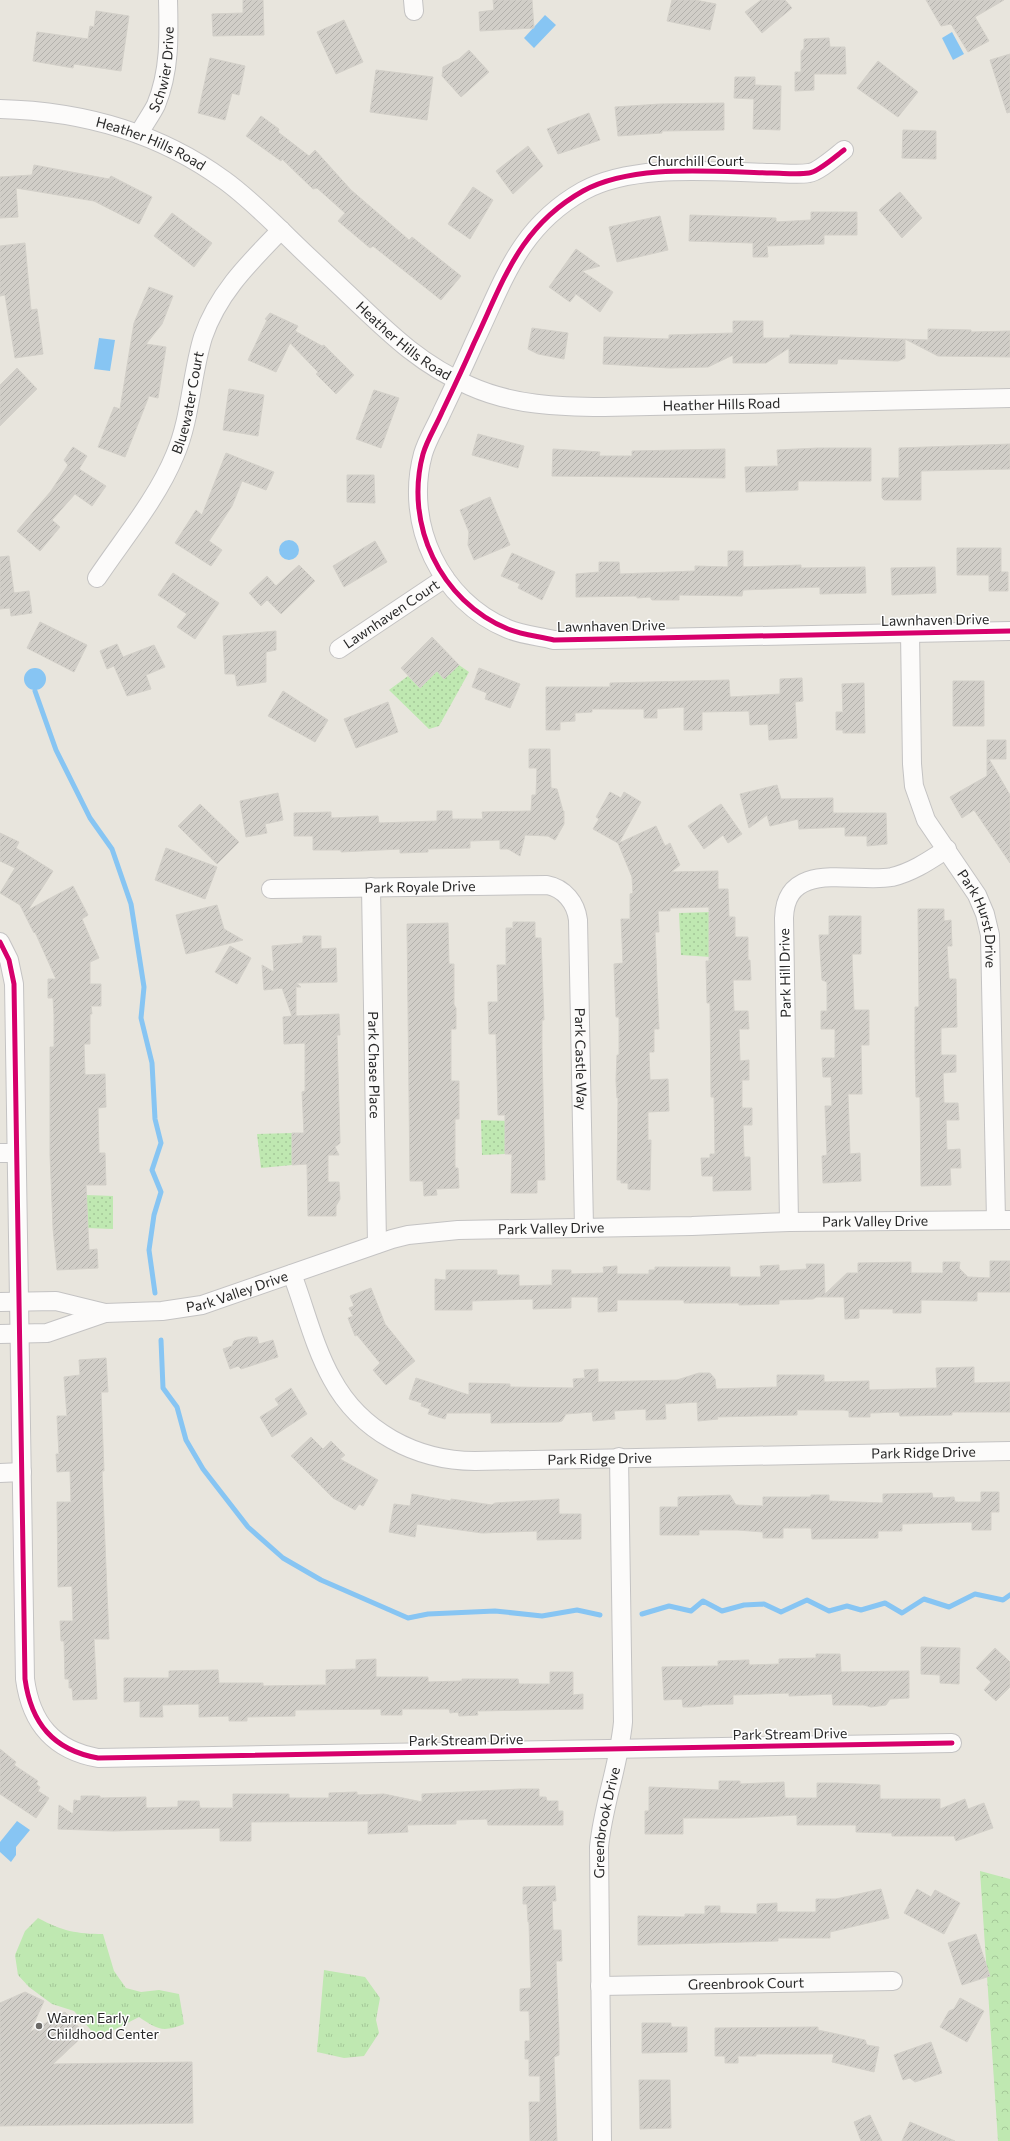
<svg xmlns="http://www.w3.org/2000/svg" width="1010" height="2141" font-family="Commissioner,sans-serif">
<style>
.grass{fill:url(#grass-dots)}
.forest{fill:url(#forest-crowns)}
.park{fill:url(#park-tufts)}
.water{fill:#87c5f3}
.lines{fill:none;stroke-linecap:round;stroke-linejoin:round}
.stream{stroke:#87c5f3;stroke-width:5}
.building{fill:url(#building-hatch);stroke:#d3d0c9}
.street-casing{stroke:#c4c3c3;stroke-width:20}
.street{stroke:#fcfbfa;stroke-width:18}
.cycleway-casing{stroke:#fff;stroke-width:8}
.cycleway{stroke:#d6006c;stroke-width:5}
.poi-dot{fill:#6b6a67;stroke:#fff;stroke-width:1.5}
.labels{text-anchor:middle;stroke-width:3;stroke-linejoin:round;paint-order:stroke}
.street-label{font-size:14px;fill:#282828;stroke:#fff}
.poi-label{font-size:14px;fill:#282828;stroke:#fff;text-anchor:start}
</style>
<defs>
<pattern id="grass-dots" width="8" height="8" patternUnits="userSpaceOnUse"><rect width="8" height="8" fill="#bfe8b1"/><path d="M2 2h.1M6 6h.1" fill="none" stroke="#a4c798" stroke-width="1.8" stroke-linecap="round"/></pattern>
<pattern id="forest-crowns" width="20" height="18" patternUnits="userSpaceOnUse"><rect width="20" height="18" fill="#bfe8b1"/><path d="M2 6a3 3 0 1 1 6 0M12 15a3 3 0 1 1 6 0" fill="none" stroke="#a4c798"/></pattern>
<pattern id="park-tufts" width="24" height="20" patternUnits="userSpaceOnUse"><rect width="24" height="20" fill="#bfe8b1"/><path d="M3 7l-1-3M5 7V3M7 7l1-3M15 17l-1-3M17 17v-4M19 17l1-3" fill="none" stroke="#a4c798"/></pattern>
<pattern id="building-hatch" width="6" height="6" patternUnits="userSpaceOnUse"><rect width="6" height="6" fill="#d1cec8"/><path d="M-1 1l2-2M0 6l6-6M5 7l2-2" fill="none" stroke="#b3b1ac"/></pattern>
</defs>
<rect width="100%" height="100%" fill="#e8e5dd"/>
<path class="grass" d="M459 665 469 672 439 726 429 729 389 690 408 676 420 688 437 671 444 679Z
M711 912V957L681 955 679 913Z
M481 1120 511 1121 505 1127V1154L482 1155Z
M292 1133V1165L261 1168 257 1134Z
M86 1195 113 1196V1229L87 1228Z"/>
<path class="forest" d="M980 1871 1010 1879V2141H998Z"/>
<path class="park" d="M38 1918C62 1931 77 1934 103 1934L114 1971 126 1988 141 1992 159 1990 179 1994 184 2024C162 2033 157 2029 139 2017L98 2038 74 2011 52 2004 29 1987 18 1975 15 1955 25 1931Z
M324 1970 365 1977 380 1998 376 2020 379 2033 364 2056 344 2058 317 2052Z"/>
<path class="water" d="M545 15 556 25 534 48 524 38Z
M952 32 964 54 953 60 942 38Z
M99 338 115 340 110 371 94 369Z
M279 550a10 10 0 1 1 20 0a10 10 0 1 1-20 0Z
M24 679a11 11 0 1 1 22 0a11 11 0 1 1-22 0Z
M17 1821 30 1830 16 1847V1855L11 1862 0 1852V1842Z"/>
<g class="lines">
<path class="stream" d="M35 691 56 750 90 818 112 849 131 904 144 987 141 1018 152 1063 155 1119 161 1143 152 1170 161 1192 154 1215 149 1250 155 1293
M161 1340 163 1388 177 1407 186 1440 203 1469 248 1527 283 1558 321 1580 408 1618 428 1614 495 1611 542 1616 577 1610 600 1615
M642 1614 669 1606 691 1611 703 1601 722 1611 744 1605 764 1604 781 1612 807 1600 829 1611 847 1606 861 1610 885 1603 902 1613 924 1599 949 1607 975 1594 1003 1600 1010 1595"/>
</g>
<path class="building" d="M243 0H263L264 35 213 36 212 14 243 13Z
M493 0H532L534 28 480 31 479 12 494 10Z
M672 0H695L716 4 710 30 667 21Z
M761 0H785L792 8 762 33 745 12Z
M926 0H1004L975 17 989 41 968 52 951 24 941 26Z
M96 11 129 16 121 71 74 64 73 68 33 61 37 32 88 39 90 26 94 27Z
M344 20 363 62 336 74 317 32Z
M829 38 830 47H845L846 74H814V90L795 91V72H801V51L804 48V39Z
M469 50 489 72 461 97 442 76 443 67 459 59Z
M1010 54V112L1007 113 990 60Z
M210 58 245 66 239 95 232 93 225 120 198 113Z
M878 61 918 92 898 117 857 88Z
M376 70 433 77 427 120 370 112Z
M735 77H755V85L781 86 780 130 753 129 754 99 734 98Z
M724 103V130L662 131V133L618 136 615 107 660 104Z
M589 113 600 140 558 154 547 129Z
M261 116 279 129 278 132 309 156 315 150 351 190 409 240 412 237 461 276 441 300 373 246 370 248 338 221 345 213 317 188 313 189 282 159 281 161 246 136Z
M903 130 936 131V159L902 158Z
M528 146 543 166 513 194 496 171Z
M34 165 109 179 111 176 152 197 139 224 94 201 16 188 18 217 0 218V177L32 175Z
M473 187 493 200 470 239 448 224Z
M900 192 922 218 902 238 879 210Z
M811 212H857V235H824V244L767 246 768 257H753V243L689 241 690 215 776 218V222L811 220Z
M172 213 212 243 194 267 154 236Z
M660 216 668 250 617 262 609 227Z
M25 243 31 310 37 309 43 354 15 358 5 295 0 296V246Z
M576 249 600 266 582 271 613 292 600 312 576 294 570 302 549 287Z
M149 287 173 296 162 324 146 344 166 347 158 398 149 396 125 457 98 447 114 407 120 409 134 323Z
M270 313 298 326 295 331 322 346 324 345 354 375 336 394 316 374 318 372 290 343 276 372 248 360 267 320 265 319Z
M733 321H763V338H790V335L928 340V329L971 330V332L1010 331V357L938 356 905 339V358L898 361 838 359 837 364 789 363V348L766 363H733V355L708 367 670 368 603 364 604 337 669 339V335L733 333Z
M532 328 568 333 564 359 538 354 528 349Z
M17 368 37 389 0 426V385Z
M229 389 264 395 258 436 223 430Z
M374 390 399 398 381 448 356 439Z
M478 434 524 446 518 468 472 455Z
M1010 444V469L921 471V500H884L882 498V478H899V448Z
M73 447 87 456 79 469 106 486 92 506 75 494 52 520 60 527 40 551 17 531 51 491 68 465 64 460Z
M818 448H871V481H798V490L746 492 745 467 778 466 777 450Z
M553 449 600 452 599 456H632V451L725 449V478L552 476Z
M226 453 274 472 266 490 242 481 232 506 209 541 222 550 211 566 175 543 196 510 202 515Z
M347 475H374L375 503 347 502Z
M490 497 510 545 474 560 468 545 469 532 460 510Z
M375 541 387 562 344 587 333 566Z
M957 548H1001V572H1008V591H989V575H957Z
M728 551H743V567L801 565V568L865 567 866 593 820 594V587L743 590 742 596 679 595V600H652L650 597 637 598V596L576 597V574L599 572V562H619L620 574 695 571V566L728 567Z
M512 553 555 572 542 600 518 588 520 584 501 576Z
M9 556 14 593 29 591 32 613 11 616 10 608 0 609V557Z
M299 565 315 581 281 614 267 600 261 606 249 593 267 576 276 586Z
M935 567 936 593 892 595 891 568Z
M173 573 219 603 195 639 177 627 187 614 158 595Z
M40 622 87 645 74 672 27 648Z
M276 631V650L266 652V682L237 686 235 674H225L223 636Z
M432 637 459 665 444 679 437 671 420 688 401 668Z
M117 644 123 657 154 645 165 667 146 675 151 689 127 696 114 666 107 669 100 651Z
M479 668 520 684 510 708 485 699 487 693 472 687Z
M802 678 803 701 795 702 797 738 769 740 768 724 750 725 749 711 702 712V730H684V707L657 709V718H644V709H592V712L575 713V721L560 722V730H546V687H610V683L729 680 730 697 780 694V679Z
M953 681H984V726H953Z
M864 683 865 733H843V730H836V712H843L842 684Z
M283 691 328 720 315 742 268 716Z
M388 702 398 732 356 748 344 719Z
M987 740H1006V759H989L1010 795V863L974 810 962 818 950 797 987 776Z
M529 749H550L551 788 557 789 563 811H564V824L555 840 548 836 525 835 520 856 508 849H500V840L470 841V848L428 849V852L400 853V849L341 852V850H313V836H294V813L331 812V818L378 816 379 823 437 821V811H452V819H483L482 812 531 811 532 795H536L537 768H529Z
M777 785 781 799 833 798V813H886L887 844 867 846V836H845V827L799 829 798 819 770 826 767 815 749 828 740 794Z
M610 792 621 798 624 792 641 802 619 843 656 826 665 846 670 843 680 865 671 872 718 871V889H728L729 917H735V937H748V960H750L751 980H733L734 1011H748L749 1029H739L740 1061 749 1060V1080H742V1108H752V1125H743L744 1157H750L751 1190 713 1191V1176H702L701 1158H710V1154H715L714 1097H711L710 1003H707L706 961H709V907L670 908V911H658L659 932H655L659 1029H654V1052H649L650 1080 668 1079 669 1111 648 1112V1140H651L650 1190 628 1189V1183H621V1180H617L618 1098H617L616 1080 617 1055H619V1017H616L614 964 623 963 621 919H630V894L633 893 632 877 618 843 593 829 599 819 596 817Z
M278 793 283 820 265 824 267 833 246 837 240 801Z
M200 804 239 842 217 864 178 826Z
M721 804 742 834 728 843 723 835 704 849 688 826Z
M0 833 19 842 16 848 53 871 28 910 73 886 88 915 82 919 99 958 90 962V984H101V1006H91L92 1014H90V1044H84L85 1075 105 1074 106 1107 98 1108 99 1153H105L106 1185H86L89 1250 97 1249 98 1268 57 1270 53 1228 50 1154V1047H54V1015L53 998H48V979H56L35 932 34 933 20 905 0 893 15 868 0 861Z
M166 848 217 867 205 899 155 880Z
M217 905 224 929 243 940 186 954 176 915Z
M918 909H944V921L951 920 952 946H947L949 979H956L957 1027 941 1028V1055H956V1072L943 1073 944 1103H958L959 1120H946L947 1150 960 1149 961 1168H950L951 1185 921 1186 920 1097H916L915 1055V1007H919Z
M829 916H861V954H852L854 1010H869V1045H861L862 1094H848L850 1154 860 1153 861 1181 823 1183 822 1156 827 1155 825 1106H832L831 1077H823L822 1058H835V1029H821V1011H827V982L822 980 819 935H829Z
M513 922H535V938H541L544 1020H542V1051L545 1180H537V1193H511L512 1154H505V1115H498L496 1034H489L488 1002H498L497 965H506V928H513Z
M448 923 449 964H454V1005L456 1008V1029H451V1081H459V1119H455V1168H458L459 1188 436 1189 437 1195 424 1196 423 1181H410L407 924Z
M303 936H321V949L336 948 337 982 296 983 301 987H296V1016L339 1014 340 1035H337L340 1143 335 1147 339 1155H328V1182H339L340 1199 336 1206V1216H308L307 1164 292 1165V1133H304L302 1092 305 1091V1043L284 1044 283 1017 292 1016 282 988 264 990 262 965 274 972 272 946 303 943Z
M230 946 251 958 237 984 215 972Z
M990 1261H1010V1292H977V1301L921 1300V1313H893V1309H859V1318L845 1319 844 1297H816L813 1299 779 1300V1304L739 1305V1303H684V1300H617V1311L598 1312V1297H571V1308L533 1309V1299L472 1301V1310H435V1279L446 1280V1270H497V1275H519V1286L552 1285V1270H571V1274L604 1273 603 1267 617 1266V1274H649V1270H655V1267H730V1277H761L760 1266 779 1265V1271L807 1269 806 1264H824L825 1294 847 1273H858V1263L911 1262V1273H943V1262H960L959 1268 968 1277 990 1278Z
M371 1288 385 1324 415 1361 386 1385 373 1370 380 1363 357 1335 355 1336 348 1318 353 1316 349 1308 354 1306 350 1296Z
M248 1337H257L259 1344 273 1340 278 1357 241 1369 238 1366 230 1369 223 1349 232 1346 234 1341Z
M106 1358 108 1392H101L104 1471H102L109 1639H94L97 1699 73 1700 72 1688H69V1679H65L64 1641H61L60 1621H73L72 1586 58 1587 57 1502H71L70 1471 57 1472 56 1454H59L57 1416H67L64 1377 80 1375 79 1360Z
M974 1367V1383L1010 1382V1412H952V1415L900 1416 899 1412 870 1413V1417H849V1411L844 1410H797V1415L717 1417 718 1419 698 1421 697 1402 665 1404 666 1419 646 1420V1409L614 1411 615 1419 593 1421 592 1412 566 1414 562 1421 558 1422 491 1423V1413H447L445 1419 428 1414 430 1409 421 1406 422 1403 409 1399 416 1378 469 1395V1383L510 1384V1387L574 1388 573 1379 585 1378 584 1370 598 1369V1382L677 1380 699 1373H710L715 1379 716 1389 777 1387V1375H824V1382L869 1381V1390L937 1388 936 1368Z
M291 1388 307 1414 272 1437 260 1417 279 1405 275 1399Z
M311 1437 323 1449 331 1441 345 1455 340 1459 378 1480 363 1506 359 1504 355 1510 333 1498 291 1456Z
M981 1492H999V1512H991V1530H972V1522L902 1524V1531H878V1538L812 1539 811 1528H783V1538H763V1532L738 1530H699V1535H660V1507H678V1497L730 1495 736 1505 763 1506V1497H811V1495H829V1501L883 1503V1494L932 1493 933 1498 954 1497 955 1502H981Z
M412 1494 451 1501V1499L492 1505 495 1503 559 1499V1514H581V1539L537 1540V1531L482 1533 417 1524 415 1537 389 1532 394 1504 410 1506Z
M921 1647 960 1648 959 1684 940 1683V1675L921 1674Z
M995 1648 1010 1662V1687L996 1701 984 1690 991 1682 976 1668Z
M816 1654H840L841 1672 909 1671V1698L890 1699 886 1705 871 1707 864 1705H833L832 1694 789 1696V1693L733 1695V1704L702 1705V1706L692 1707H683L682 1699 664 1700 662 1667 718 1666V1661L749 1660V1665L779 1664V1659L816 1658Z
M376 1659V1677H428V1682L462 1681V1679H518L519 1684H550V1672H573V1695L583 1694V1709L477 1711 478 1715 459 1716 458 1712 450 1713 449 1709H402V1715H381V1709L295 1710V1716L247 1717V1721H229V1716L199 1717V1704L162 1705 163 1717H140V1701L124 1702V1678H169V1671L218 1670 219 1683H263V1686L326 1685V1670L356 1669V1660Z
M0 1749 16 1762 14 1765 38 1781 36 1784 40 1787 38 1791 49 1798 36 1818 0 1794Z
M719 1781H740V1784L784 1782 785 1798H817V1783H836L880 1785V1799H940V1809L965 1799 968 1809 984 1803 993 1828 956 1841 954 1836H892V1833L856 1832V1825H797V1815L738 1818H683V1834H645V1811H649V1787L719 1790Z
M520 1789H539V1797H546L547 1801H558V1811H563V1825H488L487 1819 456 1820V1824L407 1825 408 1832 368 1834V1821L251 1822V1841H220V1828L113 1831 58 1829 59 1805 73 1814 74 1800 81 1801V1796H100V1798L146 1797V1808L178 1807V1801H199L200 1808H233V1794H289V1798H329V1793L357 1792V1795L384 1794 422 1802V1794Z
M555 1886 556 1901H552L553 1930H561L562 1961H556L559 2032V2055L554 2057 557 2141H530L529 2102H540V2076H529V2059H525V2041H530L529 2011H520V1989L531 1988 529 1922H528L527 1904H523V1887Z
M881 1889 889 1918 830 1932V1938H778V1941L638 1945V1916L685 1917V1914H705V1906H720V1913L757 1914V1904L777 1903V1912H816V1899H836Z
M917 1889 931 1897 935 1890 960 1903 944 1934 904 1913Z
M976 1934 990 1976 962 1985 948 1943Z
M25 1992 44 2001 30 2032 65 2012 85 2034 53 2064 192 2062 193 2123 0 2126V2003Z
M960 1998 984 2011 967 2042 940 2027 949 2011 954 2009Z
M642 2023H671V2027H687V2052L642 2053Z
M818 2027V2030L865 2040 867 2045 879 2047 874 2072 832 2062 834 2054H756V2056H738V2063H725V2056H715V2028Z
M931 2042 942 2073 915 2082 910 2078 903 2080 894 2055Z
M639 2080H670L671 2128 640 2129Z
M870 2115 882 2141H861L854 2122Z
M910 2122 955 2141H902Z"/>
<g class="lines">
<defs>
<g id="street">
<path d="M413 0 414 11"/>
<path id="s1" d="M0 109C80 111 158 132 224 180 245 195 263 213 282 231 303 252 326 273 348 294 387 331 419 364 470 386 512 405 559 407 604 407L1010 398"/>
<path id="s2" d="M139 134C144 124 151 115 156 105 170 71 169 36 168 0"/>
<path d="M844 150C836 156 818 172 809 173 797 175 783 173 771 173 714 172 634 163 583 191 519 227 504 280 474 343 464 366 453 389 442 412 436 426 427 440 423 454 404 524 440 601 508 629 523 635 538 636 554 640L1010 631"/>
<path id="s3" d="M97 578C123 539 157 499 175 455 191 418 191 376 203 337 218 293 249 263 281 230"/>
<path id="s4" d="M910 633 912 764 914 786 926 820 977 895 985 914 990 935 996 1220"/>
<path id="s5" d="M339 649 445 578"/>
<path id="s6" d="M371 887 377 1244"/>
<path id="s7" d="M271 889 547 885C564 888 576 903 578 920L584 1227"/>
<path d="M0 942 9 960 14 984 25 1679C31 1723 53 1750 98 1758L952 1743"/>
<path d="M0 1153H16"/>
<path d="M789 1222 784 918C786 858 855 884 892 877 913 872 930 860 947 849"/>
<path id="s8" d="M292 1274C305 1308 314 1347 332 1379 360 1431 416 1461 475 1461L1010 1451"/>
<path id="s9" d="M0 1302 56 1301 105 1313 162 1311 202 1305 392 1239 408 1235 458 1230 692 1226 789 1222 1010 1220"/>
<path d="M0 1334 47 1333 105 1313"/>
<path d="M0 1473 22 1472"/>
<path id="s10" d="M600 1986 893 1981"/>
<path id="s11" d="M602 2141 599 1847C603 1805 619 1765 623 1722L619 1457"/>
</g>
</defs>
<use href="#street" class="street-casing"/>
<use href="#street" class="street"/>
<defs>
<path id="cycleway" d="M844 150C836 156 818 172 809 173 797 175 783 173 771 173 714 172 634 163 583 191 519 227 504 280 474 343 464 366 453 389 442 412 436 426 427 440 423 454 404 524 440 601 508 629 523 635 538 636 554 640L1010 631
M0 942 9 960 14 984 25 1679C31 1723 53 1750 98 1758L952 1743"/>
</defs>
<use href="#cycleway" class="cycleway-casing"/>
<use href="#cycleway" class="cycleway"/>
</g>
<circle class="poi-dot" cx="39" cy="2026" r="4"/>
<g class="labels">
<g class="street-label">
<text dy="5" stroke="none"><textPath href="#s2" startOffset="70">Schwier Drive</textPath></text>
<text dy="5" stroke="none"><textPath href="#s1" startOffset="156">Heather Hills Road</textPath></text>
<text x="696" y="166">Churchill Court</text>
<text dy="5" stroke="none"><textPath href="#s1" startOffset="480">Heather Hills Road</textPath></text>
<text dy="5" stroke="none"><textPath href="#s3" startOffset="200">Bluewater Court</textPath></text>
<text dy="5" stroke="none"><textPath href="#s1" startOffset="815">Heather Hills Road</textPath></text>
<text dy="5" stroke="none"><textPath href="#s5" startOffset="63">Lawnhaven Court</textPath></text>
<text transform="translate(935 620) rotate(-1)" y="5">Lawnhaven Drive</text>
<text transform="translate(611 626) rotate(-1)" y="5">Lawnhaven Drive</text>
<text dy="5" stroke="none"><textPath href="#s7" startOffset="149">Park Royale Drive</textPath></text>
<text dy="5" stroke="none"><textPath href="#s4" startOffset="303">Park Hurst Drive</textPath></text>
<text transform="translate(785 973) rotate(-91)" y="5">Park Hill Drive</text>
<text dy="5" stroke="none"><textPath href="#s7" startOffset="465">Park Castle Way</textPath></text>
<text dy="5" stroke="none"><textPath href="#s6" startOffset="178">Park Chase Place</textPath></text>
<text dy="5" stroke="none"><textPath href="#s9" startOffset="889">Park Valley Drive</textPath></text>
<text dy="5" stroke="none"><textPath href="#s9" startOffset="565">Park Valley Drive</textPath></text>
<text dy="5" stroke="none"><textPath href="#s9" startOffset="241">Park Valley Drive</textPath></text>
<text dy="5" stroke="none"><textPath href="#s8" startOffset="734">Park Ridge Drive</textPath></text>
<text dy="5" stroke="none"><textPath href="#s8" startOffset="410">Park Ridge Drive</textPath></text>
<text transform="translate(790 1734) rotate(-1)" y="5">Park Stream Drive</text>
<text transform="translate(466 1740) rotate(-1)" y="5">Park Stream Drive</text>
<text dy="5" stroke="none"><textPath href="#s11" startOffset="319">Greenbrook Drive</textPath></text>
<text dy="5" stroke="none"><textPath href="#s10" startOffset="146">Greenbrook Court</textPath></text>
</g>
<g class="poi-label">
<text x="47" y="2023">Warren Early<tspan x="47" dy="16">Childhood Center</tspan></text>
</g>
</g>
</svg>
